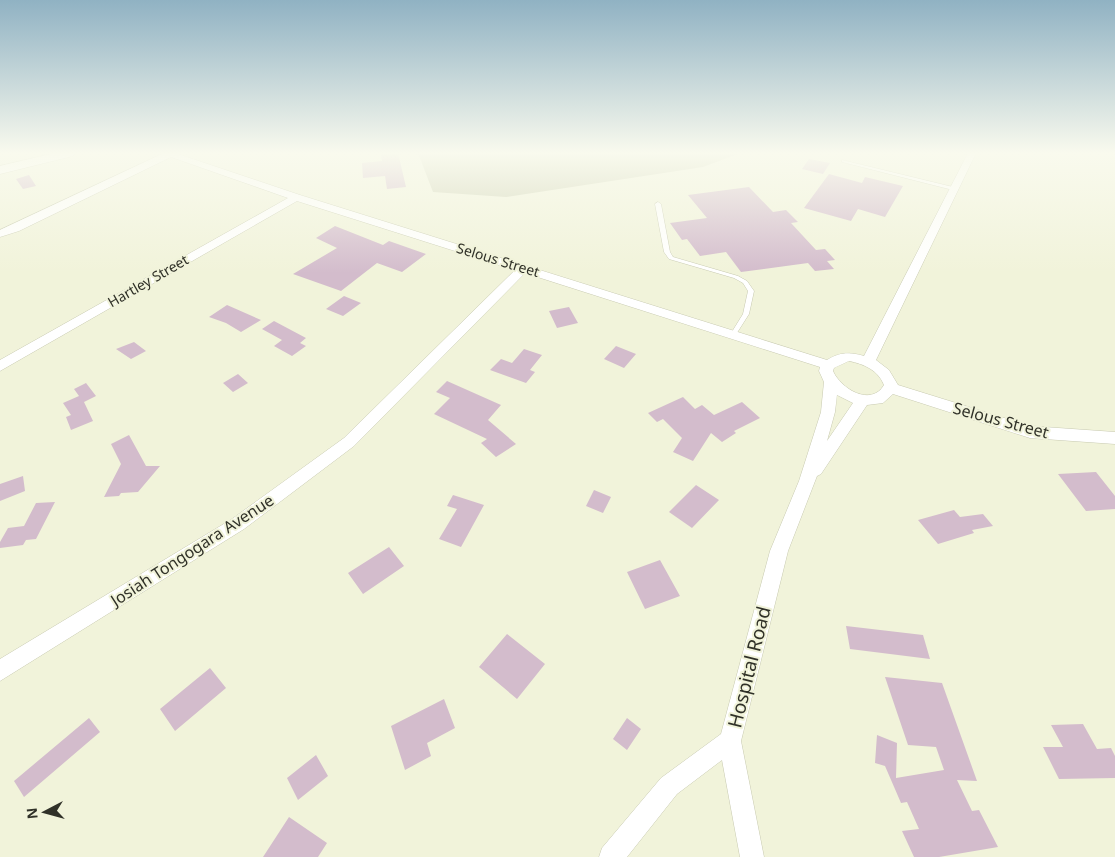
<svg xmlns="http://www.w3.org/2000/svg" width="1115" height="857" font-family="'Noto Sans',sans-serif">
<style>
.green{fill:#d0d3b7}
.building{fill:#d3bccc}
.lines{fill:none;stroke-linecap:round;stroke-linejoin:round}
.lane-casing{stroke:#c8cab1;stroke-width:1}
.street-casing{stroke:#c8cab1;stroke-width:1}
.secondary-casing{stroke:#c8cab1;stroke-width:1}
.lane{fill:#fff;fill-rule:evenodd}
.street{fill:#fff;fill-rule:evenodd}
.secondary{fill:#fff;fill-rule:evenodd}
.labels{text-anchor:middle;stroke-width:4;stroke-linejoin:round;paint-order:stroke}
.far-street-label{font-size:14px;fill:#303128;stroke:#f1f3da}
.street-label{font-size:16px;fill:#303128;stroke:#f1f3da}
.near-street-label{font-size:19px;fill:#303128;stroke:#f1f3da}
</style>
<rect width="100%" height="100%" fill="#f1f3da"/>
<path class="green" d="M418 153H740L703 167 506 197 433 192Z"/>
<path class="building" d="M398 153 406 187 387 189 385 176 363 178 362 163 382 161 381 155Z
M809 159 830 163 823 174 802 169Z
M829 174 862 183 865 177 903 186 885 217 858 209 851 221 804 208Z
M29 175 36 186 23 189 16 179Z
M749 187 773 212 786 210 798 222 791 223 816 250 825 249 835 260 827 261 834 269 815 271 808 263 741 272 726 252 700 256 687 239 682 240 670 223 707 218 688 195Z
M335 226 383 245 389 241 426 254 402 272 377 263 341 291 293 274 337 248 316 238Z
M344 296 361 303 343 316 326 309Z
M227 305 261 320 241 332 226 323 209 317Z
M569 307 578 323 557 328 549 311Z
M274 321 306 338 300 343 306 346 292 356 274 346 282 340 262 329Z
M134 342 146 351 131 359 116 349Z
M616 346 636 354 624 368 604 359Z
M524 349 542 355 530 370 535 372 526 383 490 370 501 359 512 363Z
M238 374 248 383 233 392 223 383Z
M447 381 501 405 488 420 516 444 496 457 481 443 487 439 434 414 450 398 436 392Z
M86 383 96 396 84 402 93 421 71 430 66 417 71 415 63 403 79 396 74 389Z
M683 397 695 409 702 405 714 415 742 402 760 418 734 431 736 433 722 442 711 433 693 461 673 452 682 438 663 419 657 422 648 413Z
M129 435 146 466H160L138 492 121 493 119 496 104 497 121 464 111 444Z
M1096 472 1115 496V509L1086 511 1058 474Z
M23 476 25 491 0 501V484Z
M696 485 719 500 692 528 669 512Z
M594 490 611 497 603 513 586 506Z
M453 495 484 505 461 547 439 539 457 509 447 506Z
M55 502 36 539 26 540 23 545 0 548V542L8 528 24 526 36 503Z
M954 510 960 517 983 514 993 526 972 530 974 533 938 544 918 520Z
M389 547 404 566 363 594 348 573Z
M660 560 680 596 645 609 627 572Z
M846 626 923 635 930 659 850 649Z
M507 634 545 664 517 699 479 667Z
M210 668 226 688 175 731 160 709Z
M885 677 942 683 977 781 957 780 972 811 979 810 998 847 939 857H914L902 831 919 829 907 802 901 803 885 766 875 763 877 735 897 743 896 778 944 770 936 747 908 745Z
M444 699 455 728 427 743 431 756 405 770 391 726Z
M89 718 100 732 24 797 14 781Z
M627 718 641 729 627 750 613 739Z
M1083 724 1097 749 1111 748 1115 756V778L1059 779 1043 747H1063L1051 725Z
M316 755 328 776 298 800 287 778Z
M289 817 327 843 318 857H263Z"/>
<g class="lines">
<defs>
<path id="lane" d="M842 160 957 188V189L953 190 842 162Z
M658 202 661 204 670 252 673 257 738 276 747 281 754 291 749 314 735 336H731L730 335 743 314 748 291 743 283 734 278 669 259 664 252 655 204Z"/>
<path id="street" d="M164 153H175L300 195 827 360C840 352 850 352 864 356L968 153H976L876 360 889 370 898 385 1030 426 1115 432V444L1030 438 893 394 883 403 867 405 821 474 817 476 788 551 741 741 764 857H740L722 760 677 794 627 857H599L602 848 661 778 721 734 770 551 799 481 821 412 824 382 819 371 820 367 525 273 354 446 244 529 0 681V659L232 519 344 438 515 270 297 201 0 371V360L288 198 171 157 19 231 0 237V230ZM849 361C864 364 878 370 884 385 871 407 841 389 833 371L834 368ZM837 395 853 403 827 441 835 412Z"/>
<path id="secondary" d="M55 153H75L73 156 0 174V166Z"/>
</defs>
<use href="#lane" class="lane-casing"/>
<use href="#street" class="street-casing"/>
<use href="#secondary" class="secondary-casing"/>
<use href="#lane" class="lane"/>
<use href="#street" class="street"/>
<use href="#secondary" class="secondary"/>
</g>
<linearGradient id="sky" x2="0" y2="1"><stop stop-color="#90b2c3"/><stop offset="0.56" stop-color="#f9faee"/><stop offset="1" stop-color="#f9faee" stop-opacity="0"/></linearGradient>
<rect width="1115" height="273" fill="url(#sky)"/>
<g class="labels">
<g class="far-street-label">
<text transform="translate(498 260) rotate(17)" y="5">Selous Street</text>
<text transform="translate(148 281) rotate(-30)" y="5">Hartley Street</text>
</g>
<g class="street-label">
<text transform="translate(1001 420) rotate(15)" y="6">Selous Street</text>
<text transform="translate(192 550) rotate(-33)" y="6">Josiah Tongogara Avenue</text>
</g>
<g class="near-street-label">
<text transform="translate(749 667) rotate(-76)" y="7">Hospital Road</text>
</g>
</g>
<g transform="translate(45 812) rotate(264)" stroke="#f1f3da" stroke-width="4" paint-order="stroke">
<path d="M0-4L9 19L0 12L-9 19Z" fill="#303128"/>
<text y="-8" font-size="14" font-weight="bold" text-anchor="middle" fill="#303128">N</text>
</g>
</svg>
